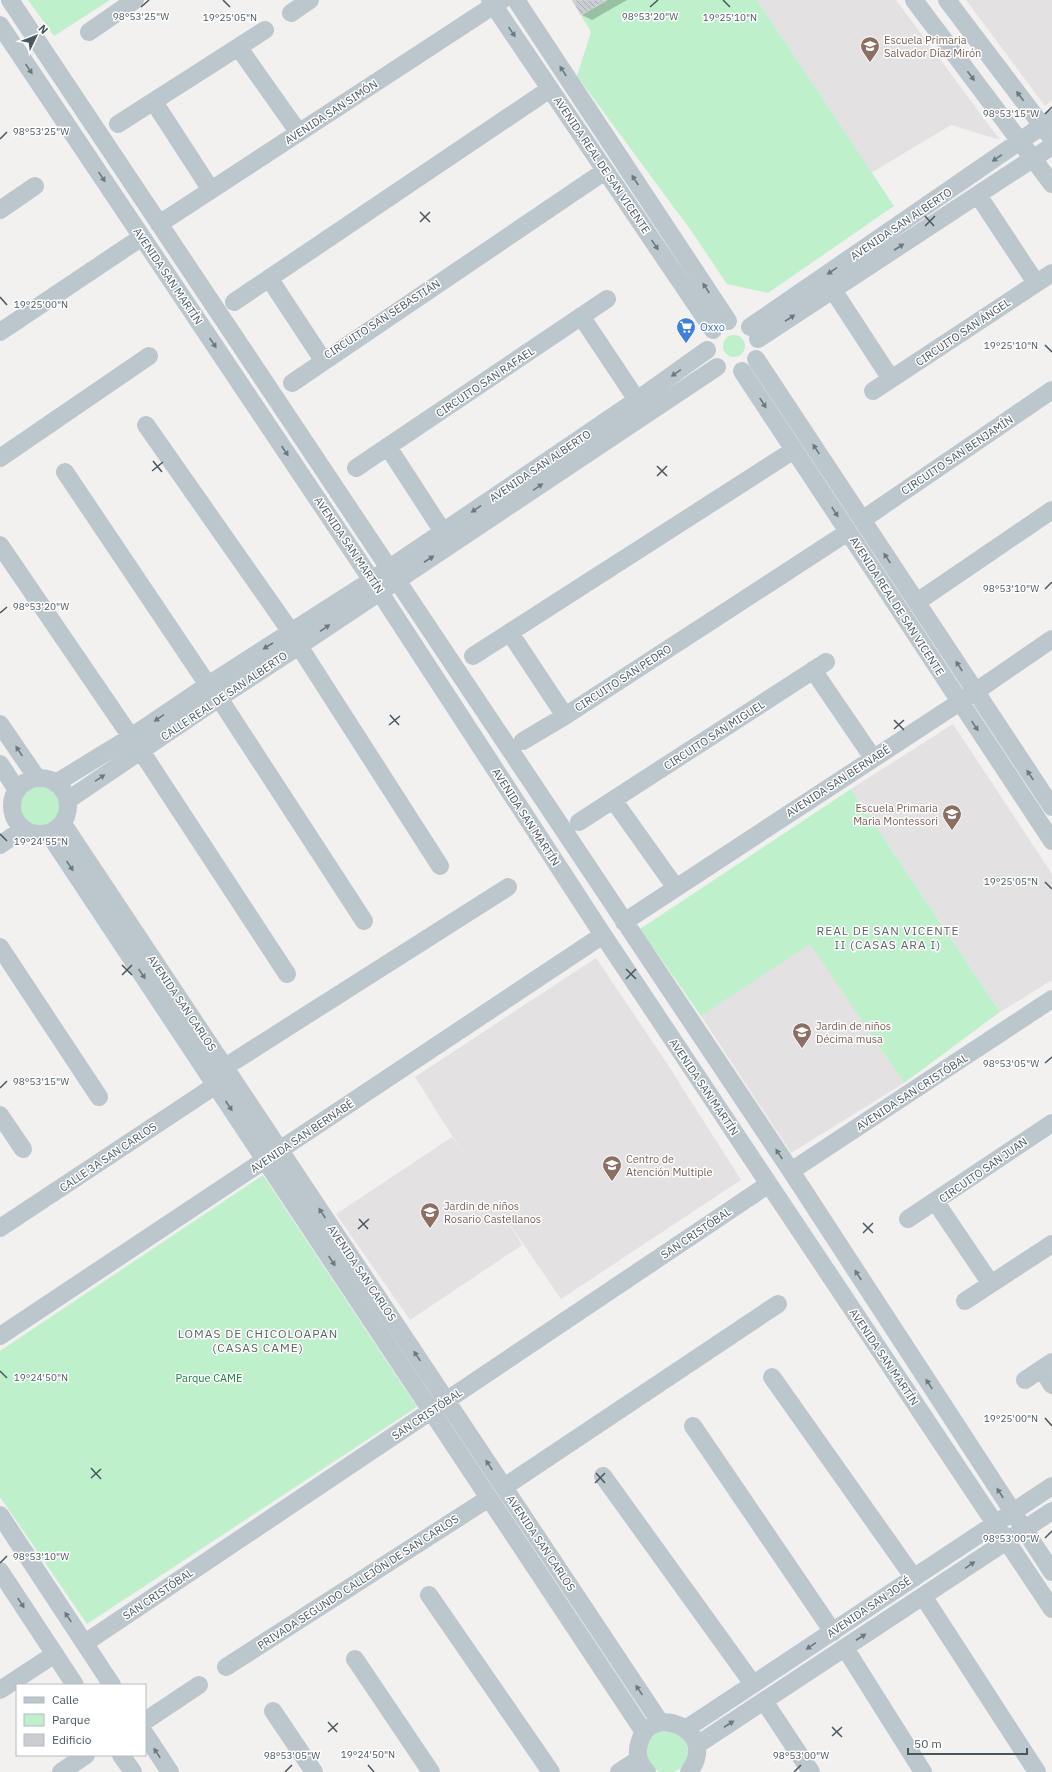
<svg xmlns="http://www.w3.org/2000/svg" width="1052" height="1772" font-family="'IBM Plex Sans',sans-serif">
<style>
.education{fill:#e4e1e3}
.park{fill:#bff0cc}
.shadow{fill:#0003}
.building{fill:url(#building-back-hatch);stroke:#d4d7dc}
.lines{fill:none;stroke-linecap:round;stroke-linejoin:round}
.minor{stroke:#bcc6cd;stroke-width:18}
.oneway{fill:#6b787f}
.ticks{fill:none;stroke:#48565e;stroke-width:1.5}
.labels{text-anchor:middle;stroke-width:3;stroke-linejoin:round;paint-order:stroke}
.education-label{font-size:11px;fill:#785e54;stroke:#fff;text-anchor:start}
.street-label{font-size:11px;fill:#48565e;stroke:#fff}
.shop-label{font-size:11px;fill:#366cbe;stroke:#fff;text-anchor:start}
.park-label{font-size:11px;fill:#168240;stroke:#fff}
.neighbourhood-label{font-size:12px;letter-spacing:1px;fill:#5d6165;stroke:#fff}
.ticks-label{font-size:10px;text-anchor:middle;fill:#48565e;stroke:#fff;stroke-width:3;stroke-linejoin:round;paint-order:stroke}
</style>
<defs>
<pattern id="building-back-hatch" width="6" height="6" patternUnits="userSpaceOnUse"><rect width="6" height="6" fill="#caced3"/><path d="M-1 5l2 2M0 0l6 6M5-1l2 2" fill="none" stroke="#a6aaae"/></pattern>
</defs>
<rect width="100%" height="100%" fill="#f3f0f0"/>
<path class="education" d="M757 0H896L1000 140 951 125 871 173Z
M966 0H1052V100L1045 106Z
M953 724 1052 874V980L1000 1012 851 789Z
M810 943 904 1083 791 1153 701 1016Z
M596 958 668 1065 741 1180 561 1299 502 1213 522 1245 410 1320 336 1214 452 1137 463 1153 415 1077Z"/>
<path class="park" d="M28 0H110L54 36Z
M607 0H757L894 206 768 293 727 284 692 232 577 76 591 32 581 15Z
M723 346a11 11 0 1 1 22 0a11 11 0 1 1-22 0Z
M20 807a20 20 0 1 1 40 0a20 20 0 1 1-40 0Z
M851 789 1000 1012 904 1083 810 944 701 1016 640 929Z
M263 1175 417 1407 87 1624 0 1497V1351Z
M646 1752a21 21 0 1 1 42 0a21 21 0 1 1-42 0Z"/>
<path class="shadow" d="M573 0H627L592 20 582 15Z"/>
<path class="building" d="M572 0H607L581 15Z"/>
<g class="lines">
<path class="minor" d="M10 0 791 1171 1052 1572
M490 0 713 330
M516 0 728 321
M914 0 1052 184
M947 0 1050 136
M291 13 310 0
M0 25 379 591 603 935 1052 1609
M89 32 135 0
M239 48 299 133
M154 102 211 190
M118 124 265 30
M978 195 1036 283
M0 210 35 186
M159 224 502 0
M269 278 323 360
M833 290 891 379
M234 302 550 89
M581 316 643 409
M750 327 1052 119
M0 332 142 237
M758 339 1052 146
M756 359 1052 807
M742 371 1052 841
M292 383 605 171
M873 391 1052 273
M146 425 291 632
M388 447 449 541
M0 458 149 356
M356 468 607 299
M65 472 208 685
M862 520 1052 390
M0 545 131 737
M917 602 1052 510
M510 633 565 716
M299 646 440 866
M473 656 794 450
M813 670 873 758
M219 698 364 921
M0 724 37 778
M523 741 565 716 848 532
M141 751 287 974
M0 764 17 790
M12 806a28 28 0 1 1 56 0a28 28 0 1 1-56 0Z
M56 783 131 737 208 685 372 580 637 400 707 350
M68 800 219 698 299 646 717 367
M614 801 676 888
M579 822 826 662
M63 824 660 1722
M49 834 644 1732
M0 845 23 829
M624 922 975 692 1052 639
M0 947 99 1097
M225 1067 508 887
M0 1115 23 1149
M791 1171 1052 999
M935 1201 991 1284
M908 1219 1052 1123
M0 1228 216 1085
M965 1301 1052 1244
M0 1336 603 935
M1042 1369 1052 1385
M772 1377 914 1578
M1025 1380 1052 1362
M693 1426 833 1632
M603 1476 753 1684
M504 1487 778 1304
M0 1515 112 1685
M0 1571 75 1685
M429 1595 551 1772
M923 1596 1037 1772
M85 1643 769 1184
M845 1648 923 1772
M355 1659 431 1772
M226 1667 489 1498
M0 1690 55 1654
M764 1701 811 1772
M273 1711 314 1772
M145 1721 199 1685
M687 1728 1052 1486
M145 1734 170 1772
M697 1745 1052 1511
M121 1755 133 1772
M61 1772 86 1755
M619 1772 639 1759
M647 1772C639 1764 636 1754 639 1744 649 1700 721 1730 689 1772"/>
</g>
<defs><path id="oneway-solid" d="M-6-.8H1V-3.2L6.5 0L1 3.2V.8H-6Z"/></defs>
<g class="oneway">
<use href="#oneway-solid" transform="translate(512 32) rotate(56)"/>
<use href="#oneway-solid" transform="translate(29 69) rotate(56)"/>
<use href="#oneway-solid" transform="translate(563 71) rotate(-123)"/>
<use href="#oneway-solid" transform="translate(971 76) rotate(53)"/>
<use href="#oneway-solid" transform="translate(1020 96) rotate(-127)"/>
<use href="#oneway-solid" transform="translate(997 158) rotate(146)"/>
<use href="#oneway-solid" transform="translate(102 177) rotate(56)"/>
<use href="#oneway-solid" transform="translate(635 180) rotate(-123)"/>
<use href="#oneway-solid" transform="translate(655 245) rotate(56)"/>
<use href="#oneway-solid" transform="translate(899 247) rotate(-33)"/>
<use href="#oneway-solid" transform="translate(832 271) rotate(146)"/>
<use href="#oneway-solid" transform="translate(706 288) rotate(-123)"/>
<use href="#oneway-solid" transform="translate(790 318) rotate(-33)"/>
<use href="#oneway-solid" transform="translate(213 343) rotate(56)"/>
<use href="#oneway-solid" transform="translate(676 373) rotate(145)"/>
<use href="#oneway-solid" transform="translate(763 403) rotate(57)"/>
<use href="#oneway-solid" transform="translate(816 449) rotate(-123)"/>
<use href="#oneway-solid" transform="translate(285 451) rotate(56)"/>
<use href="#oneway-solid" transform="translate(538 487) rotate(-34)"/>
<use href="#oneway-solid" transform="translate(476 509) rotate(146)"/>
<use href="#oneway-solid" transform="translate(835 512) rotate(57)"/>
<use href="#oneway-solid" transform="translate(887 558) rotate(-124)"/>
<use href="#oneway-solid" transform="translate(429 559) rotate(-33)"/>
<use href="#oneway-solid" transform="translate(325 628) rotate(-34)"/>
<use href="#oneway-solid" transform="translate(268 646) rotate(148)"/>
<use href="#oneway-solid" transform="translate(959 666) rotate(-123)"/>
<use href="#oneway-solid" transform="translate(159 718) rotate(146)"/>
<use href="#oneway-solid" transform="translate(975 726) rotate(56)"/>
<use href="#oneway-solid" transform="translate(19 751) rotate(-124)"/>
<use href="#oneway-solid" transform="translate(1030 775) rotate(-123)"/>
<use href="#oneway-solid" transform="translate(100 778) rotate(-34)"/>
<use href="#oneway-solid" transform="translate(70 866) rotate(56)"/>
<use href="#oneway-solid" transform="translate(142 974) rotate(56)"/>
<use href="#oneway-solid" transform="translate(229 1106) rotate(56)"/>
<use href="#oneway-solid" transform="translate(779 1154) rotate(-124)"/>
<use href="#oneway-solid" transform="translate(322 1213) rotate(-124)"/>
<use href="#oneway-solid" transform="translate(332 1261) rotate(57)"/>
<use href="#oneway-solid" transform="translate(858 1275) rotate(-123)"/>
<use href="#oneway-solid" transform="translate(417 1356) rotate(-124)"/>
<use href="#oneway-solid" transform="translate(929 1384) rotate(-123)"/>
<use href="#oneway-solid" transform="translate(489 1465) rotate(-124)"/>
<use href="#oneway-solid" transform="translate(1000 1493) rotate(-123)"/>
<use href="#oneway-solid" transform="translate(970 1565) rotate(-34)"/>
<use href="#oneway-solid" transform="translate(21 1603) rotate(57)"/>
<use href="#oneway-solid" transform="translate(68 1617) rotate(-123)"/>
<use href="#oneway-solid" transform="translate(861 1637) rotate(-33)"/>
<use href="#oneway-solid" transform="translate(811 1646) rotate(146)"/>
<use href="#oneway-solid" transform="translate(639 1690) rotate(-124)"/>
<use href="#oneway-solid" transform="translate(729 1724) rotate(-33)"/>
<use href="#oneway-solid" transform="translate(157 1753) rotate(-123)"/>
</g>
<path class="ticks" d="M223 0 230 7M723 0 730 7M141 7 149 0M650 7 658 0M1045 114 1052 107M0 139 7 132M420 212 430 222M925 216 934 226M420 222 430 212M925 226 935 216M0 297 7 305M1045 345 1052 352M153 461 162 472M657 466 667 476M152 471 163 462M657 476 667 466M1045 589 1052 582M0 613 7 607M390 715 399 725M894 720 904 730M389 725 400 716M894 729 904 720M0 834 7 841M1045 882 1052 889M122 965 132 975M626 969 636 979M122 975 132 965M626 979 636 969M1045 1063 1052 1057M0 1088 7 1081M359 1219 368 1229M863 1223 873 1233M358 1229 369 1219M863 1233 873 1223M0 1371 7 1378M1045 1418 1052 1426M91 1468 101 1479M596 1473 605 1483M91 1478 101 1469M595 1483 605 1473M1045 1538 1052 1531M0 1563 7 1556M328 1722 337 1732M832 1727 842 1737M328 1732 338 1723M832 1736 842 1727M368 1765 374 1772M285 1772 292 1765M794 1772 801 1765"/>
<defs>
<symbol id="school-pin" viewBox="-11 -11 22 30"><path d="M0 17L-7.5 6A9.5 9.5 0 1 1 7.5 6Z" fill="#8d6e63" stroke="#fff"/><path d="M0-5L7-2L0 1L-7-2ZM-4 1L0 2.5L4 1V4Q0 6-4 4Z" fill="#fff"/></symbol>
<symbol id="supermarket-pin" viewBox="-11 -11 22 30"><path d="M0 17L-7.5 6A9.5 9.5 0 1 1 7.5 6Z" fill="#3f7fe0" stroke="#fff"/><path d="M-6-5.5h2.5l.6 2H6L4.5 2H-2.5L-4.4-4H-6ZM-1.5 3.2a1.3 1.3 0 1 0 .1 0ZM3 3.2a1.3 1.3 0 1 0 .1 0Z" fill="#fff"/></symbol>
</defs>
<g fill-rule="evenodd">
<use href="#school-pin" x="859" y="35" width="22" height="30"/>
<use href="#supermarket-pin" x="675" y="316" width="22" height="30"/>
<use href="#school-pin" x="941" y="803" width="22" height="30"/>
<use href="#school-pin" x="791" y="1021" width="22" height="30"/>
<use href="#school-pin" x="601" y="1154" width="22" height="30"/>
<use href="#school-pin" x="419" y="1201" width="22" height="30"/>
</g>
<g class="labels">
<g class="education-label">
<text x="884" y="44">Escuela Primaria<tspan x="884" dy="13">Salvador Díaz Mirón</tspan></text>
<text x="938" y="812" text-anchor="end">Escuela Primaria<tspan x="938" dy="13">Maria Montessori</tspan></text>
<text x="816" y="1030">Jardin de niños<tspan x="816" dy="13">Décima musa</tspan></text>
<text x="626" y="1163">Centro de<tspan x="626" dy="13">Atención Multiple</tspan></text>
<text x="444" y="1210">Jardin de niños<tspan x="444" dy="13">Rosario Castellanos</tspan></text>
</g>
<g class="street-label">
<text transform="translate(331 112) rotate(-33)" y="4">AVENIDA SAN SIMÓN</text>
<text transform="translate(602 165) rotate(56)" y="4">AVENIDA REAL DE SAN VICENTE</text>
<text transform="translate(901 224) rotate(-34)" y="4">AVENIDA SAN ALBERTO</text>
<text transform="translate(168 276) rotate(56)" y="4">AVENIDA SAN MARTÍN</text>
<text transform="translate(382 319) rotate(-33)" y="4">CIRCUITO SAN SEBASTIÁN</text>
<text transform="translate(963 332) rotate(-34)" y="4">CIRCUITO SAN ÁNGEL</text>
<text transform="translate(485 382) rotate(-34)" y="4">CIRCUITO SAN RAFAEL</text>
<text transform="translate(957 455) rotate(-34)" y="4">CIRCUITO SAN BENJAMÍN</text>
<text transform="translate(540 466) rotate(-34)" y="4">AVENIDA SAN ALBERTO</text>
<text transform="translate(349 545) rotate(56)" y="4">AVENIDA SAN MARTÍN</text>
<text transform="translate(897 606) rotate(57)" y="4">AVENIDA REAL DE SAN VICENTE</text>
<text transform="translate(623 678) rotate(-33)" y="4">CIRCUITO SAN PEDRO</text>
<text transform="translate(224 696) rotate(-34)" y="4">CALLE REAL DE SAN ALBERTO</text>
<text transform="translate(714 735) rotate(-33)" y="4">CIRCUITO SAN MIGUEL</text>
<text transform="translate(838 781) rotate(-33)" y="4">AVENIDA SAN BERNABÉ</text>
<text transform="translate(526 817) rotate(57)" y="4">AVENIDA SAN MARTÍN</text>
<text transform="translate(182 1003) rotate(56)" y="4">AVENIDA SAN CARLOS</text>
<text transform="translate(704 1087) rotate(56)" y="4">AVENIDA SAN MARTÍN</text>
<text transform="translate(912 1092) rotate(-33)" y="4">AVENIDA SAN CRISTÓBAL</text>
<text transform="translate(302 1136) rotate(-34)" y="4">AVENIDA SAN BERNABÉ</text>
<text transform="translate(108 1157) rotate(-34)" y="4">CALLE 3A SAN CARLOS</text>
<text transform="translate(983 1170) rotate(-35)" y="4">CIRCUITO SAN JUAN</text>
<text transform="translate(696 1233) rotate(-34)" y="4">SAN CRISTÓBAL</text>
<text transform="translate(362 1273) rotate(56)" y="4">AVENIDA SAN CARLOS</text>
<text transform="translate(884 1357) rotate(56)" y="4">AVENIDA SAN MARTÍN</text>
<text transform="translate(427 1414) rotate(-34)" y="4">SAN CRISTÓBAL</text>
<text transform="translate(541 1543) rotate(56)" y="4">AVENIDA SAN CARLOS</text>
<text transform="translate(358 1582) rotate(-33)" y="4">PRIVADA SEGUNDO CALLEJÓN DE SAN CARLOS</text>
<text transform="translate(158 1594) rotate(-34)" y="4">SAN CRISTÓBAL</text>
<text transform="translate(869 1607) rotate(-34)" y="4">AVENIDA SAN JOSÉ</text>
</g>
<g class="shop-label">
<text x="700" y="331">Oxxo</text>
</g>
<g class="park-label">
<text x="209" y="1382">Parque CAME</text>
</g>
<g class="neighbourhood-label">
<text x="888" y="935">REAL DE SAN VICENTE<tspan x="888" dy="14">II (CASAS ARA I)</tspan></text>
<text x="258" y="1338">LOMAS DE CHICOLOAPAN<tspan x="258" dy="14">(CASAS CAME)</tspan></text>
</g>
</g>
<g class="ticks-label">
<text x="141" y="20">98°53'25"W</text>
<text x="650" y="20">98°53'20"W</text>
<text x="730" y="21">19°25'10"N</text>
<text x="230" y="21">19°25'05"N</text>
<text x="1011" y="117">98°53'15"W</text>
<text x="41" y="135">98°53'25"W</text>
<text x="41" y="308">19°25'00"N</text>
<text x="1011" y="349">19°25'10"N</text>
<text x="1011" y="592">98°53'10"W</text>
<text x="41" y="610">98°53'20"W</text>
<text x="41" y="845">19°24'55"N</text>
<text x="1011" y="885">19°25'05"N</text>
<text x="1011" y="1067">98°53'05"W</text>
<text x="41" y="1085">98°53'15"W</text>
<text x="41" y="1381">19°24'50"N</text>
<text x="1011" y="1422">19°25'00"N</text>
<text x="1011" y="1542">98°53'00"W</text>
<text x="41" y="1560">98°53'10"W</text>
<text x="368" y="1758">19°24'50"N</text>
<text x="292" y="1759">98°53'05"W</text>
<text x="801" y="1759">98°53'00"W</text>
</g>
<rect x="16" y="1684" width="130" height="72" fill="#ffffff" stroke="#b6bbbf"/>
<rect x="24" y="1697" width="20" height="6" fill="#bcc6cd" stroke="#b6bbbf"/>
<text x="52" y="1704" font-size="12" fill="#48565e">Calle</text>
<rect x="24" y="1714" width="20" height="12" fill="#bff0cc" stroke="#b6bbbf"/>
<text x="52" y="1724" font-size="12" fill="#48565e">Parque</text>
<rect x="24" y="1734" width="20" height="12" fill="#caced3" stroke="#b6bbbf"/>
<text x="52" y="1744" font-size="12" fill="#48565e">Edificio</text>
<g transform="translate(36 36) rotate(47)" stroke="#ffffff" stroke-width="3" paint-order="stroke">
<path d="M0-3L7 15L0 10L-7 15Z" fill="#48565e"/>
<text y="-6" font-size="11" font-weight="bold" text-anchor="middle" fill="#48565e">N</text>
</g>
<path d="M908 1748v6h119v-6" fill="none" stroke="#48565e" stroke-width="2"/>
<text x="914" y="1748" font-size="12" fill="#48565e" stroke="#ffffff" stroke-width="3" paint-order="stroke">50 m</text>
</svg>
